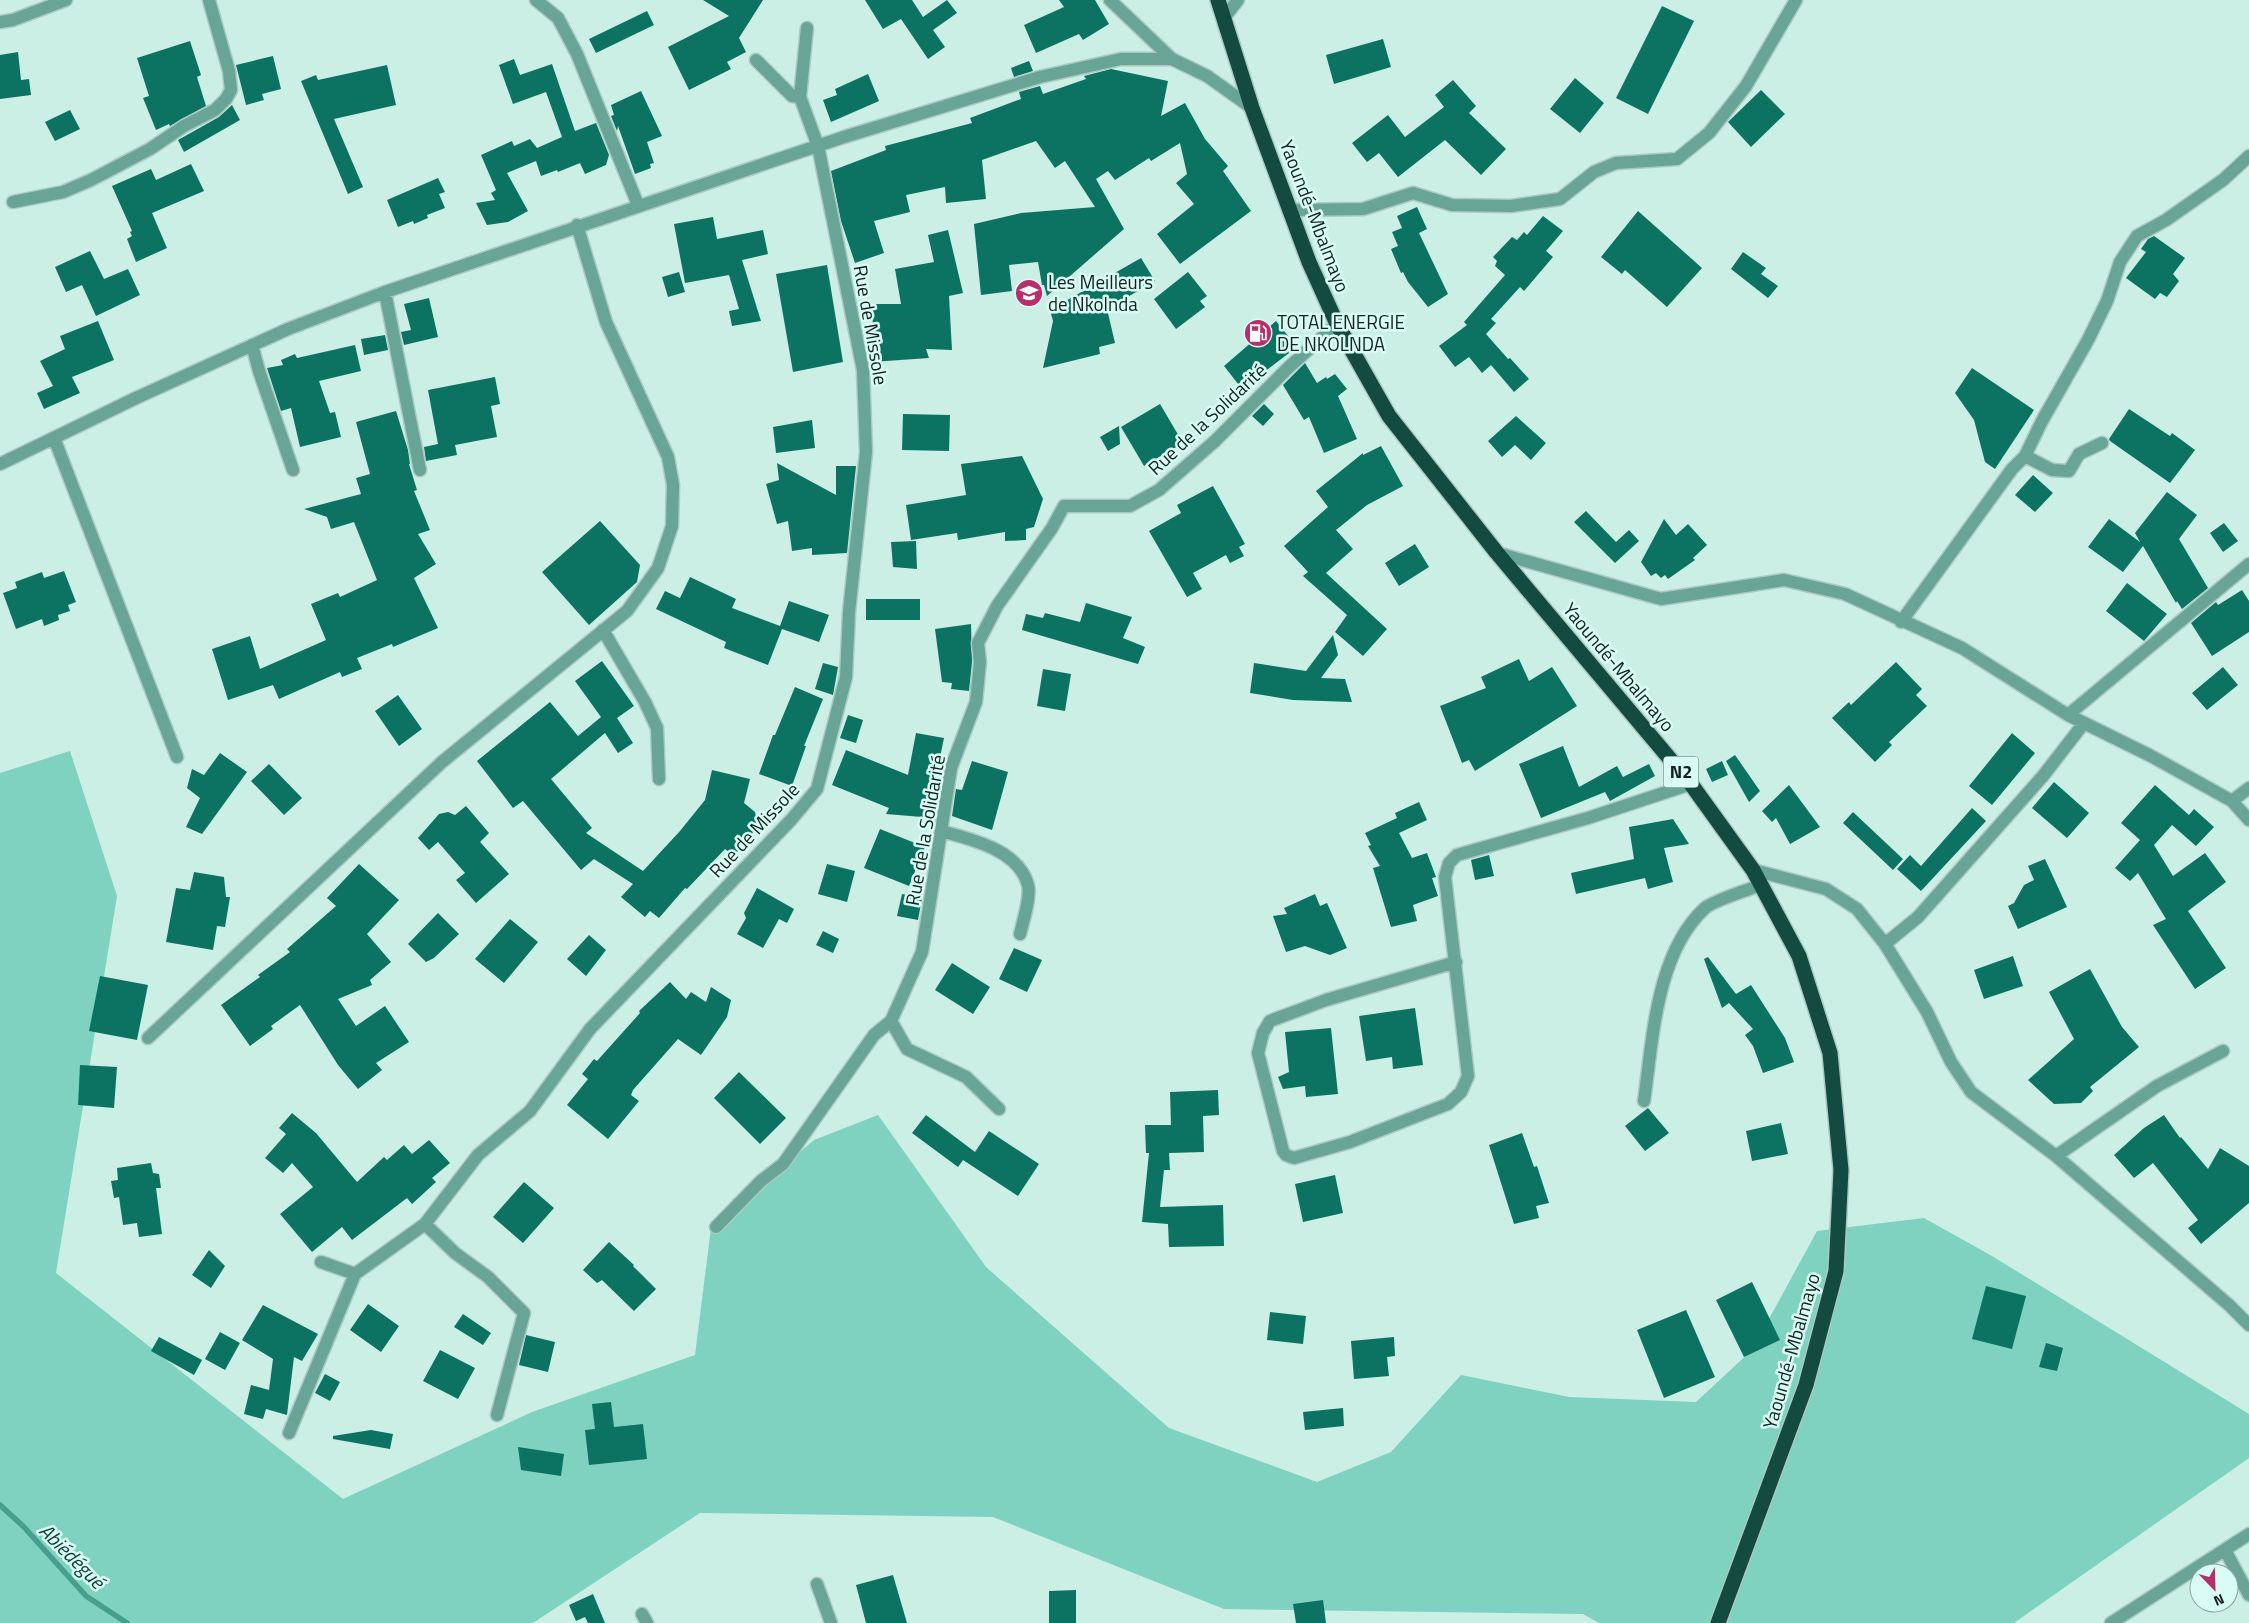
<svg xmlns="http://www.w3.org/2000/svg" width="2249" height="1623" font-family="'Titillium Web',sans-serif">
<style>
.green{fill:#7ed2bf}
.lines{fill:none;stroke-linecap:round;stroke-linejoin:round}
.stream{stroke:#479e8c;stroke-width:5.5}
.building{fill:#0c7363}
.minor-casing{stroke:#aacac1;stroke-width:15}
.highway-casing{stroke:#aacac1;stroke-width:18}
.minor{stroke:#68a597;stroke-width:12}
.highway{stroke:#144b41;stroke-width:15}
.labels{text-anchor:middle;stroke-width:5;stroke-linejoin:round;paint-order:stroke}
.shield{fill:#d8fcf3;stroke:#4e635e;stroke-width:1}
.shield-label{font-size:18px;font-weight:bold;fill:#13211e}
.street-label{font-size:19px;fill:#13211e;stroke:#d8fcf3}
.poi-label{font-size:19px;fill:#13211e;stroke:#d8fcf3;text-anchor:start}
.water-label{font-size:20px;font-style:italic;fill:#103931;stroke:#d8fcf3}
</style>
<rect width="100%" height="100%" fill="#cbefe5"/>
<path class="green" d="M70 751 117 896 56 1273 343 1499 532 1412 695 1355 711 1228 814 1140 878 1115 986 1267 1169 1428 1317 1482 1391 1452 1461 1375 1569 1397 1696 1402 1752 1350 1817 1231 1924 1218 1992 1256 2249 1414V1458L2014 1623H1599L1583 1614 1224 1609 993 1517 700 1513 533 1623H0V773Z"/>
<g class="lines">
<path class="stream" d="M0 1505 23 1526 86 1596 127 1623"/>
</g>
<path class="building" d="M703 0H763L739 38 746 52 727 62 731 69 689 90 668 47 729 16Z
M865 0H912L923 17 947 0 957 13 933 30 945 47 928 59 901 19 883 29Z
M1059 0H1095L1109 24 1083 40 1079 34 1036 53 1024 25 1064 7Z
M1662 6 1694 21 1648 114 1616 98Z
M647 11 654 25 596 53 589 39Z
M1383 39 1391 67 1334 84 1326 55Z
M190 41 201 75 197 77 206 106 170 126 169 124 156 130 143 98 149 96 137 58Z
M18 52 21 80 29 79 31 95 0 99V55Z
M273 56 281 89 262 94 264 100 246 105 236 65Z
M514 59 520 75 552 64 575 131 596 123 609 155 606 165 585 174 580 163 558 172 557 170 541 176 536 161 507 173 528 211 508 222 487 225 476 203 495 200 491 193 496 190 481 155 512 141 514 146 530 139 537 148 562 137 546 92 513 104 499 65Z
M1029 61 1033 71 1014 77 1011 68Z
M387 65 396 105 334 119 363 187 348 194 301 81 316 75 318 80Z
M1111 69 1168 81 1161 116 1185 103 1205 139 1228 166 1223 171 1251 211 1180 264 1157 234 1194 204 1176 183 1187 174 1180 143 1151 161 1149 158 1115 180 1108 171 1096 179 1124 229 1047 296 1044 285H1042L1038 262 1009 265 1012 291 981 295 974 224 1021 213 1095 207 1065 161 1055 168 1036 141 982 160 986 199 946 203 945 187 906 195 910 212 874 221 884 253 855 263 841 221 831 171 886 150 885 146 972 123 970 118 1021 99 1019 92 1040 86 1043 94 1086 79 1084 76Z
M868 74 879 101 831 122 823 100 837 95 835 89Z
M1575 78 1604 103 1580 133 1550 109Z
M1453 80 1476 106 1469 113 1506 149 1481 175 1445 140 1398 177 1379 153 1367 162 1352 143 1388 115 1405 137 1444 107 1435 95Z
M1761 90 1785 114 1751 147 1728 122Z
M641 91 662 136 647 142 654 163 650 164 651 168 635 174 618 126 617 131 611 116 614 115 611 105Z
M232 105 240 120 184 152 178 140 219 117Z
M70 110 80 129 55 141 45 122Z
M191 164 204 191 152 213 167 248 136 262 127 239 132 236 130 232 132 231 112 186 151 169 156 180Z
M438 178 445 192 439 194 445 208 427 215 428 218 414 224 413 221 398 227 387 200Z
M1417 207 1427 229 1419 233 1448 294 1428 307 1408 282 1403 272 1401 273 1391 249 1398 246 1392 232 1402 228 1397 216Z
M1638 211 1702 268 1667 307 1625 270 1622 274 1601 257Z
M1543 216 1563 231 1546 251 1553 257 1524 291 1520 287 1491 319 1496 323 1486 334 1508 359 1510 358 1529 379 1514 392 1491 365 1482 373 1469 357 1455 367 1439 346 1467 325 1464 322 1505 275 1495 266 1497 261 1493 257 1512 237 1517 240 1524 232 1527 235Z
M713 217 717 239 763 230 768 254 742 260 761 321 732 326 729 311 739 309 729 275 685 283 674 224Z
M948 230 963 293 949 296 952 350 926 349 929 358 872 362 873 304H901L895 269 934 262 928 235Z
M2154 236 2185 258 2173 274 2179 281 2167 297 2160 293 2155 299 2126 278 2146 252 2141 249 2148 239Z
M90 251 104 279 128 269 140 295 96 316 82 285 66 292 55 267Z
M1743 252 1766 268 1761 274 1778 286 1768 298 1731 269Z
M1141 258 1155 281 1107 309 1115 343 1099 347 1100 354 1043 368 1053 321 1050 310Z
M827 265 843 362 793 372 776 274Z
M679 272 685 292 668 297 662 277Z
M1188 272 1207 296 1200 301 1205 307 1176 329 1154 299Z
M429 298 438 337 404 345 401 332 411 330 404 304Z
M98 321 114 360 72 377 80 393 44 409 37 393 53 386 40 361 65 349 60 336Z
M1276 321 1297 347 1242 389 1224 366Z
M385 335 388 350 364 355 361 339Z
M355 345 361 371 319 381 330 413 335 412 341 437 300 447 291 408 281 411 267 368 283 365 281 360 295 354 297 358Z
M1305 363 1317 383 1326 377 1327 379 1335 374 1347 389 1338 396 1357 439 1324 453 1309 417 1304 420 1283 385Z
M1972 368 2034 410 1995 469 1985 462 1974 420 1955 393Z
M495 377 500 404 491 406 497 437 455 445 457 455 426 461 424 447 438 444 428 390Z
M1160 404 1183 443 1144 466 1121 427Z
M1264 404 1274 414 1263 426 1252 416Z
M2129 409 2170 436 2172 433 2195 450 2170 483 2110 441 2109 439Z
M396 411 408 450 410 464H409L417 490 414 491 430 530 418 534 436 564 414 578 438 628 393 647 392 644 357 658 362 669 342 677 340 672 279 699 273 685 228 700 212 649 250 636 260 669 326 640 311 604 338 593 340 597 377 580 354 522 331 529 327 517 304 509 361 494 356 478 370 474 356 422Z
M903 414 950 415 949 451 902 450Z
M1516 416 1546 443 1531 460 1515 445 1502 457 1488 441Z
M812 420 815 448 776 453 773 427Z
M1119 426 1120 444 1108 451 1100 437Z
M1381 446 1403 486 1367 505 1336 530 1353 549 1326 573 1387 629 1363 656 1335 632 1347 615 1303 576 1308 572 1284 546 1328 507 1316 491 1363 453V455Z
M1022 456 1043 499 1034 527 1026 529V540L1005 541V532L958 540 957 533 911 540 906 505 966 495 961 464Z
M777 463 836 495V466H856L847 553 812 555V548L792 551 788 521 777 524 766 484 779 480Z
M2033 475 2053 493 2035 512 2015 495Z
M1213 486 1245 544 1239 547 1244 556 1230 563 1226 555 1193 573 1202 589 1187 597 1149 531 1181 513 1177 505Z
M2167 492 2197 515 2179 539 2208 588 2182 609 2177 601 2176 603 2143 546 2123 572 2088 547 2109 519 2140 542 2135 533Z
M1586 511 1616 542 1629 530 1639 541 1615 563 1574 522Z
M1664 519 1676 535 1688 524 1707 545 1693 558 1695 560 1668 579 1665 575 1661 578 1656 573 1651 576 1641 562Z
M600 521 640 565 637 582 589 625 542 572Z
M2224 523 2238 541 2223 552 2210 533Z
M916 541 917 569 893 567 891 542Z
M1415 544 1429 567 1399 586 1385 563Z
M64 571 76 602 68 605 70 611 58 615 59 620 44 626 42 619 16 629 3 593 17 588 15 582 42 572 44 578Z
M690 577 736 599 732 608 780 626 789 601 829 615 819 642 782 629 768 665 724 648 726 642 656 609 665 591 680 598Z
M2127 583 2167 614 2144 641 2106 611Z
M2242 590 2249 601V632L2212 656 2191 623 2216 602 2218 605Z
M866 599H920V620H866Z
M1086 603 1132 617 1123 638 1145 647 1138 664 1022 630 1026 614 1043 618 1045 613 1080 622Z
M971 624 972 662 969 691 951 689 952 683 942 682 935 629Z
M1333 635 1338 655 1321 678 1345 679 1352 702 1293 700 1250 693 1254 663 1306 671Z
M1519 659 1529 681 1552 667 1577 706 1475 771 1469 760 1462 763 1440 706 1486 688 1481 677Z
M602 661 634 706 617 718 633 743 618 753 605 733 551 779 592 828 586 833 643 871 680 831 705 800 712 770 750 779 744 803 755 812 758 826 734 856 725 849 687 889 685 888 659 918 650 911 645 917 621 897 633 884 594 859 581 870 523 801 513 808 477 761 550 702 578 736 601 717 575 681Z
M1896 662 1922 689 1916 695 1927 706 1889 742 1892 745 1875 762 1832 718 1849 702 1851 705Z
M823 663 838 667 833 695 815 689Z
M2223 667 2238 685 2207 710 2192 693Z
M1043 669 1071 674 1065 711 1037 706Z
M795 687 823 699 804 746H806L792 786 759 774 773 735H775Z
M398 695 422 729 399 746 375 711Z
M848 715 863 720 856 743 840 738Z
M916 733 944 738 934 787H940L934 818 886 814 889 808 832 785 846 750 908 775Z
M2012 733 2035 753 1992 805 1969 786Z
M1563 746 1579 787 1617 766 1623 777 1649 764 1655 776 1610 801 1605 792 1541 818 1519 764Z
M220 753 247 772 202 834 186 827 200 798 187 788 192 769 204 775Z
M1735 755 1760 791 1749 802 1726 761Z
M972 761 1008 772 992 830 952 816 956 789 962 790Z
M1722 761 1728 775 1712 782 1706 769Z
M269 764 302 798 284 815 251 781Z
M2054 782 2089 813 2067 838 2032 808Z
M1789 785 1820 827 1790 844 1776 818 1772 822 1762 811Z
M2155 785 2189 815 2194 809 2214 827 2196 846 2172 825 2154 845 2173 876 2205 853 2226 882 2188 911 2226 968 2195 989 2153 925 2166 919 2138 873 2130 881 2115 868 2140 840 2121 823Z
M1419 802 1427 820 1399 833 1412 858 1427 853 1436 877 1432 878 1438 896 1413 905 1417 921 1391 927 1373 868 1380 866 1368 846 1371 845 1365 833 1397 818 1395 813Z
M466 806 489 833 480 842 509 874 476 903 456 880 465 873 438 842 429 850 418 838 439 814 448 812 455 815Z
M1972 808 1986 821 1921 891 1897 869 1910 855 1921 866Z
M1853 812 1903 859 1893 870 1843 823Z
M1673 819 1689 844 1664 848 1673 882 1648 889 1645 878 1576 894 1571 873 1634 859 1629 827Z
M880 829 925 847 909 886 864 868Z
M1489 855 1494 876 1475 880 1471 860Z
M2045 859 2067 907 2018 929 2008 906 2014 903 2024 885 2034 880 2028 866Z
M359 864 399 900 367 934 391 962 370 980 372 985 338 999 356 1026 385 1006 409 1042 376 1063 382 1070 358 1089 338 1065 300 1005 271 1026 273 1029 250 1046 221 1005 260 977 258 975 290 952 287 949 336 906 327 898Z
M827 864 855 871 847 902 818 894Z
M194 872 224 877 226 897H230L225 927 217 926 213 950 166 942 176 888 190 890Z
M757 888 794 909 787 923 779 919 763 948 737 934 746 918 744 913Z
M902 894 922 898 918 920 897 916Z
M1315 894 1320 906 1327 903 1347 948 1330 955 1305 946 1286 952 1273 916 1287 914 1284 908Z
M438 913 459 934 434 958 426 962 408 944Z
M510 919 538 942 504 983 475 959Z
M823 931 839 939 833 953 816 945Z
M589 935 606 950 586 976 567 959Z
M1014 948 1042 960 1027 992 999 979Z
M2013 956 2023 986 1984 999 1974 970Z
M1708 957 1736 994 1751 985 1785 1038 1794 1062 1763 1073 1753 1046 1745 1035 1753 1029 1729 1003 1722 1008 1704 959Z
M952 963 990 987 973 1014 935 990Z
M2090 969 2122 1027 2139 1047 2090 1087 2093 1091 2081 1103 2054 1104 2028 1080 2074 1039 2049 992Z
M100 976 148 985 137 1040 89 1031Z
M670 982 686 999 691 992 706 1002 711 987 731 1000 727 1017 701 1055 678 1039 633 1090 631 1095 639 1101 608 1139 567 1105 588 1079 582 1074 594 1059 597 1061 640 1013 639 1011Z
M1415 1008 1423 1065 1393 1069 1392 1057 1366 1061 1359 1016Z
M1331 1028 1338 1094 1306 1097 1305 1086 1283 1089 1278 1077 1289 1072 1285 1032Z
M80 1065 117 1067 114 1108 78 1105Z
M739 1072 786 1118 760 1144 714 1098Z
M1218 1090 1219 1115 1203 1116 1204 1152 1169 1153 1170 1170H1164L1160 1207 1223 1205 1224 1246 1169 1247 1168 1224 1142 1222 1149 1153H1146L1145 1125H1171L1170 1092Z
M1648 1108 1669 1133 1645 1151 1625 1126Z
M292 1113 316 1133 357 1182 384 1157 387 1160 404 1145 412 1154 429 1140 450 1163 432 1178 436 1182 412 1204 407 1198 352 1240 342 1227 312 1252 280 1214 313 1187 292 1163 283 1173 265 1158 286 1134 279 1128Z
M926 1115 975 1152 989 1131 1039 1164 1018 1196 963 1160 958 1167 912 1133Z
M2164 1115 2180 1138 2181 1137 2208 1169 2220 1148 2249 1166V1203L2201 1244 2188 1228 2198 1220 2153 1163 2134 1178 2114 1155 2144 1128Z
M1781 1123 1788 1154 1752 1161 1746 1131Z
M1522 1133 1534 1167 1537 1166 1549 1203 1536 1206 1539 1218 1514 1224 1489 1145Z
M151 1163 153 1173 159 1174 161 1188H156L162 1234 139 1237 137 1223 123 1225 119 1197 114 1198 111 1181 118 1180 117 1168Z
M1335 1175 1343 1213 1303 1222 1295 1184Z
M524 1182 554 1208 523 1243 493 1217Z
M609 1242 634 1265 633 1266 656 1289 634 1311 602 1280 597 1283 583 1270Z
M209 1250 225 1266 211 1288 192 1275Z
M1752 1282 1780 1340 1744 1357 1716 1300Z
M1986 1286 2026 1296 2012 1349 1972 1339Z
M368 1304 399 1326 381 1352 350 1330Z
M263 1305 318 1334 302 1361 294 1357 287 1415 266 1409 263 1419 244 1414 251 1385 269 1390 273 1359 242 1340Z
M1686 1310 1715 1377 1664 1398 1637 1330Z
M1270 1312 1306 1316 1303 1344 1267 1340Z
M463 1314 491 1333 483 1345 454 1327Z
M220 1332 240 1343 225 1370 205 1359Z
M526 1335 555 1342 548 1372 519 1365Z
M159 1337 202 1360 194 1375 151 1351Z
M1394 1337 1395 1356 1387 1357 1389 1376 1354 1379 1351 1341Z
M2046 1343 2063 1348 2057 1371 2039 1367Z
M440 1350 475 1368 458 1399 423 1381Z
M325 1374 340 1382 330 1401 315 1393Z
M611 1402 614 1427 643 1424 647 1459 589 1465 585 1430 595 1429 592 1404Z
M1343 1408 1344 1426 1305 1430 1303 1412Z
M371 1430 393 1434 390 1449 333 1439V1436Z
M518 1447 564 1454 561 1476 521 1470Z
M893 1575 907 1623H866L856 1585Z
M1076 1590V1623H1049V1591Z
M593 1594 605 1623H588L585 1617 576 1621 569 1605Z
M1323 1600 1326 1623H1296L1293 1604Z"/>
<g class="lines">
<defs>
<path id="minor" d="M536 0 558 18 577 54 638 205
M1110 0 1172 59 1207 76 1252 108
M1224 18 1238 0
M0 22 13 20 66 0
M756 60 792 96 800 97
M13 202 63 192 91 180 150 149 184 126 215 110 226 99 231 90 229 71 209 0
M1290 210 1363 209 1413 193 1452 205 1511 206 1560 199 1594 172 1616 163 1677 159 1709 133 1746 86 1796 0
M385 292 420 470
M252 345 259 371 293 470
M54 438 177 757
M2025 456 2042 421 2088 340 2107 301 2120 262 2137 236 2166 220 2223 180 2249 156
M0 464 136 398 288 329 385 292 844 137 1040 77 1121 59H1172
M1497 553 1661 599 1784 580 1845 594 1962 648 2068 715 2151 756 2232 801 2249 820
M1901 622 2012 469 2025 456 2052 470 2069 471 2079 454 2102 443
M603 630 645 702 657 728 659 779
M2068 715 2249 564
M2232 801 2249 788
M941 831C971 839 1019 850 1028 885 1031 896 1023 922 1020 934
M1753 870 1826 889 1857 909 1885 944 1927 1012 1951 1062 1971 1092 2056 1156 2229 1305 2249 1325
M1885 944 1918 917 2043 776 2084 723
M1456 962 1326 1000 1270 1021 1263 1033 1258 1053 1283 1151 1286 1155 1294 1158 1350 1142 1448 1104 1461 1092 1468 1076 1445 877 1449 863 1457 855 1588 818 1691 784
M148 1038 442 762 627 611 658 568 672 526 673 485 668 457 606 322 577 225
M1644 1101C1653 1038 1656 953 1705 908 1714 900 1748 890 1761 885
M999 1109 966 1077 907 1049 891 1021 922 952 951 768 976 702 980 662 978 643 997 606 1052 528 1064 506H1130L1159 490 1215 441 1289 367 1337 324
M2056 1156 2157 1086 2223 1051
M425 1224 455 1253 488 1277 524 1313 497 1415
M716 1227 761 1181 783 1164 874 1035 891 1021
M321 1262 355 1274 425 1224 478 1155 530 1111 590 1029 791 820 817 789 846 677 849 612 866 452 863 370 818 146 800 97 807 28
M289 1433 355 1274
M2225 1550 2249 1595
M817 1584 831 1623
M642 1614 647 1623
M2111 1623 2249 1534"/>
<path id="highway" d="M1218 0 1252 108 1309 262 1337 324 1389 416 1497 553 1691 784 1753 870 1799 956 1830 1053 1841 1170 1836 1271 1806 1385 1718 1623"/>
</defs>
<use href="#minor" class="minor-casing"/>
<use href="#highway" class="highway-casing"/>
<use href="#minor" class="minor"/>
<use href="#highway" class="highway"/>
</g>
<defs>
<symbol id="school-disc" viewBox="-11 -11 22 22"><circle r="9.5" fill="#b72e6c" stroke="#d8fcf3"/><path d="M0-5L7-2L0 1L-7-2ZM-4 1L0 2.5L4 1V4Q0 6-4 4Z" fill="#fff"/></symbol>
<symbol id="fuel-disc" viewBox="-11 -11 22 22"><circle r="9.5" fill="#b72e6c" stroke="#d8fcf3"/><path d="M-5.5-6h7V0h2V4h1.3V-2.5L3-4.5l.8-.8L6-3V5H2.5V1h-1V6h-7ZM-4.2-4.7v3.2H.2V-4.7Z" fill="#fff"/></symbol>
</defs>
<g fill-rule="evenodd">
<use href="#school-disc" x="1013" y="277" width="32" height="32"/>
<use href="#fuel-disc" x="1242" y="317" width="32" height="32"/>
</g>
<g class="labels">
<rect class="shield" x="1663.5" y="756.5" width="35" height="31" rx="4"/>
<g class="shield-label">
<text x="1681" y="778">N2</text>
</g>
<g class="street-label">
<text transform="translate(1315 216) rotate(69)" y="7">Yaoundé-Mbalmayo</text>
<text transform="translate(871 325) rotate(80)" y="7">Rue de Missole</text>
<text transform="translate(1207 419) rotate(-43)" y="7">Rue de la Solidarité</text>
<text transform="translate(1619 667) rotate(50)" y="7">Yaoundé-Mbalmayo</text>
<text transform="translate(754 830) rotate(-47)" y="7">Rue de Missole</text>
<text transform="translate(925 830) rotate(-80)" y="7">Rue de la Solidarité</text>
<text transform="translate(1791 1351) rotate(-74)" y="7">Yaoundé-Mbalmayo</text>
</g>
<g class="poi-label">
<text x="1048" y="289">Les Meilleurs<tspan x="1048" dy="22">de Nkolnda</tspan></text>
<text x="1277" y="329">TOTAL ENERGIE<tspan x="1277" dy="22">DE NKOLNDA</tspan></text>
</g>
<g class="water-label">
<text transform="translate(72 1556) rotate(45)" y="7">Abiédégué</text>
</g>
</g>
<g transform="translate(2214 1588) rotate(157)"><circle r="24" fill="#d8fcf3" stroke="#89a49e"/>
<path d="M0-4L9 19L0 12L-9 19Z" fill="#b72e6c"/>
<text y="-8" font-size="14" font-weight="bold" text-anchor="middle" fill="#13211e">N</text>
</g>
</svg>
